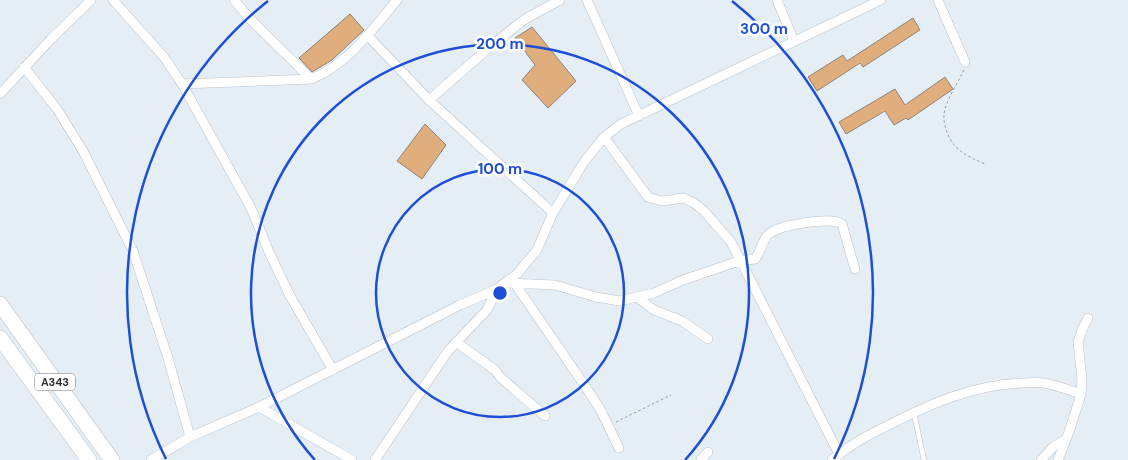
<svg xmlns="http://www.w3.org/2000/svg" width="1128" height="460" font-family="'DM Sans',sans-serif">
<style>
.building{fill:#e0ad7c;stroke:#8c847d}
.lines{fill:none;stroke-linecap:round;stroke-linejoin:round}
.lane-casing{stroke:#bac1c9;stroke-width:5.5}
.street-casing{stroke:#bac1c9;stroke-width:10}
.highway-casing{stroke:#bac1c9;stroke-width:16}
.path{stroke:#93999f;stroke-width:1;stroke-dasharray:2.5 2.5;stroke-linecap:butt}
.lane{stroke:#fff;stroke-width:4.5}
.street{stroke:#fff;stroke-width:9}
.highway{stroke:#fff;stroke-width:15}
.ring{fill:none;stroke:#1d4ed8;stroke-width:2.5}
.labels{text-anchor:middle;stroke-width:5;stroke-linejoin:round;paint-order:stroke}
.shield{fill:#fff;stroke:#6d6f71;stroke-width:1}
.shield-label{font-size:11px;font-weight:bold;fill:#2e3134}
.centre{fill:#1d4ed8;stroke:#fff;stroke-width:2.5}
.ring-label{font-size:15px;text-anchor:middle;font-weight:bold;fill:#1d4ed8;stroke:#fff;stroke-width:5;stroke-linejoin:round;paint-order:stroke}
</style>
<rect width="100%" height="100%" fill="#e5edf5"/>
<path class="building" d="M350 14 364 30 332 60 312 72 299 58Z
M913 18 920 30 863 67 860 63 817 91 808 77 843 55 847 61Z
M532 27 576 81 548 108 522 80 535 65 515 38Z
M945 77 953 89 908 120 906 118 894 125 885 111 846 134 839 122 895 89 905 105Z
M425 124 446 145 422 179 397 161Z"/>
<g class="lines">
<defs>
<path id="lane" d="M914 413 924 460"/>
<path id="street" d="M113 0 164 57 182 84 251 208 269 252 290 296 333 370
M234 0 251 20 311 79
M587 0 639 116
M777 0 794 41
M938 0 965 62
M368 36 429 100 553 213
M24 67 57 109 83 151 133 251 168 358 190 437
M182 84 311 79C346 66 374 28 397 0
M0 94 51 39 91 0
M429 100 491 46 525 19 560 0
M604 137 648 197 662 201 684 198 694 203 704 211 731 242 839 454
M505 283 555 285 596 297 620 301 654 293 683 280 739 261 755 259C761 252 763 237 770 233 782 225 832 216 842 224L855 269
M515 284 585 386 600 409 619 448
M637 297 654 310 682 321 708 339
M456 342 495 370 500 377 545 416
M259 407 352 460
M151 460 190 437 259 407 460 305 497 289 517 274 537 250 553 213 584 162 604 137 621 124 881 0
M375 460 448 351 487 310 497 289
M701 460 708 452
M832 460C848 446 868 435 887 426 930 404 972 385 1021 383 1028 383 1037 382 1044 383 1056 385 1069 390 1081 394
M1041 460 1053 447 1065 440
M1058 460 1070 429 1081 394 1082 379 1078 342 1082 330 1088 318"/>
<path id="highway" d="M0 304 112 460
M0 338 89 460"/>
</defs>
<use href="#lane" class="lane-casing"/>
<use href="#street" class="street-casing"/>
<use href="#highway" class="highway-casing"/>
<path class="path" d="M964 70C958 82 949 96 945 109 943 116 944 122 946 129 952 150 967 156 985 164
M616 422 671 395"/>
<use href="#lane" class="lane"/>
<use href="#street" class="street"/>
<use href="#highway" class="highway"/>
</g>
<g class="ring">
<circle cx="500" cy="293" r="124"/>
<path d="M315 460A249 249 0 1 1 685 460"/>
<path d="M166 459A373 373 0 0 1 268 1M732 1A373 373 0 0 1 834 459"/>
</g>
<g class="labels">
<rect class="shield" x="35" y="373.5" width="40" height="17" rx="4"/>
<g class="shield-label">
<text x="55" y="386">A343</text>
</g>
</g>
<circle cx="500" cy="293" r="8" class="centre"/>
<g class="ring-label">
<text x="764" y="34">300 m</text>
<text x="500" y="49">200 m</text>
<text x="500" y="174">100 m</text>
</g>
</svg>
